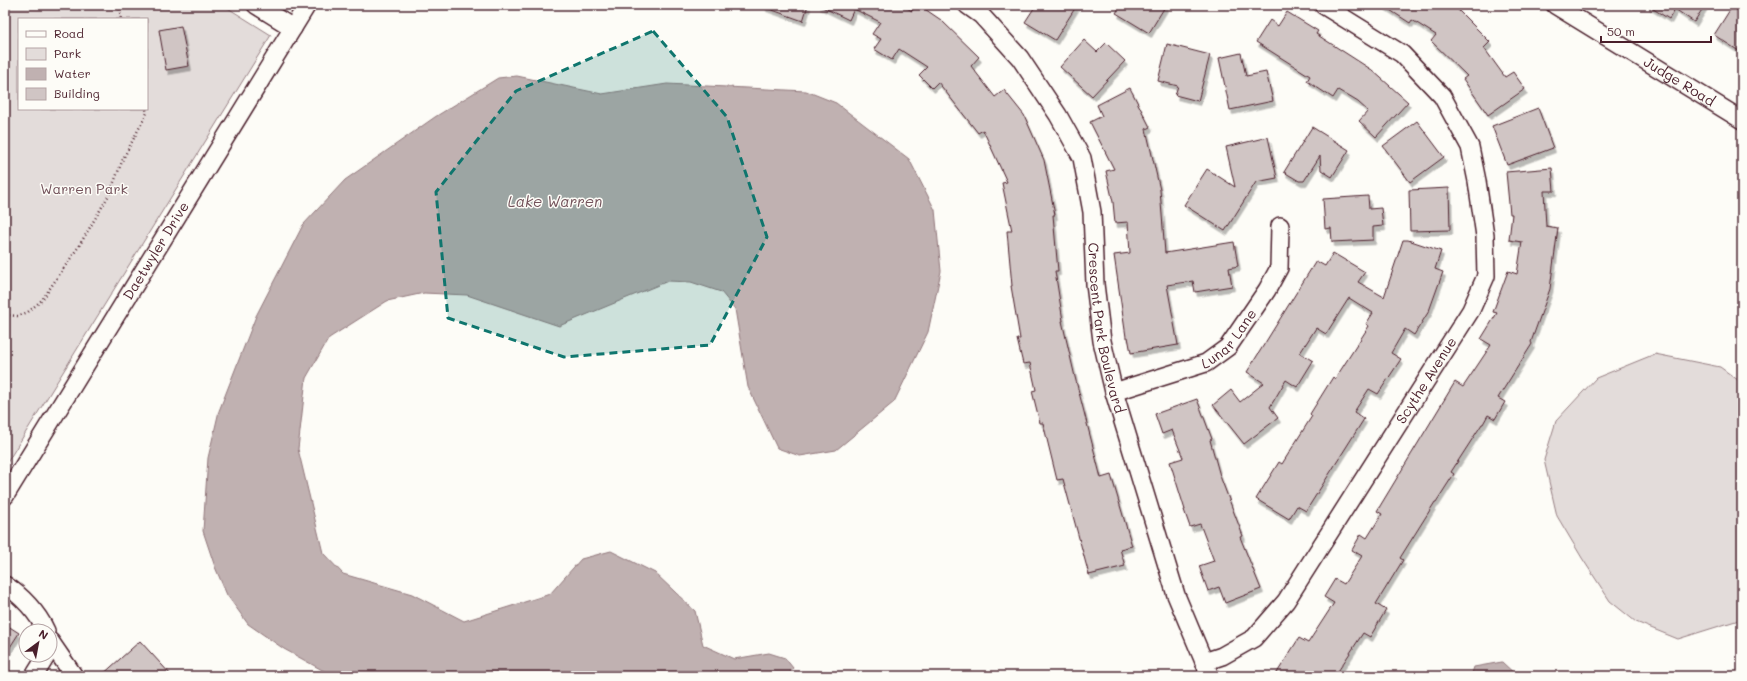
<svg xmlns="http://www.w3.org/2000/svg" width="1747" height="681" font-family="Mali,sans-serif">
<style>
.green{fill:#e3dcda;stroke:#967e82;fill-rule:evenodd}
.water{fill:#c0b1b1;stroke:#91777b}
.building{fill:#d0c5c4;stroke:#4a1f2b;filter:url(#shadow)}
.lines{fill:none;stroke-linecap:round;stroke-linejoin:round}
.minor-casing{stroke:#4a1f2b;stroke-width:20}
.path{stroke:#4a1f2b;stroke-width:2.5;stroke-dasharray:1 3;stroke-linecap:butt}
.minor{stroke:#fdfcf7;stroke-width:17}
.marked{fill:#0f766e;fill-opacity:0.2;stroke:#0f766e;stroke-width:3;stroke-dasharray:8 5;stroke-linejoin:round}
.labels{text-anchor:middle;stroke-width:3;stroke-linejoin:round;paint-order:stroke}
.street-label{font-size:14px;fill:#4a1f2b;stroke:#fdfcf7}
.park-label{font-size:14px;fill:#704e57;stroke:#fdfcf7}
.water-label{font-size:15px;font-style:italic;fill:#73525a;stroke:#fdfcf7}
</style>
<defs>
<filter id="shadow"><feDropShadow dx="2.5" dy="4.5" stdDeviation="0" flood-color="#0004"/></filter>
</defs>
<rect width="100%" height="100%" fill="#fdfcf7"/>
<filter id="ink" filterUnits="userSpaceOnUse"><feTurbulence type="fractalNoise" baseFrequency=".025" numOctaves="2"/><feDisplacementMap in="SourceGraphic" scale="8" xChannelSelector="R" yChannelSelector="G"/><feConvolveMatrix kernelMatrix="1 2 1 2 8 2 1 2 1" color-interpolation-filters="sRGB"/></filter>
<g filter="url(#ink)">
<path class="green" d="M5 5H223L271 35 5 466ZM19 19H147V109H19Z
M1655 354 1720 367 1742 383V619L1678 639 1636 622 1610 601 1582 558 1557 516 1544 460 1556 421 1596 378Z"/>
<path class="water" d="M517 76 602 94 667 84 806 91 836 103 909 159 935 210 941 271 928 332 894 402 836 450 800 456 777 448 748 387 735 309 721 292 691 282 668 281 559 326 467 295 424 293 387 301 329 338 306 378 298 449 323 553 343 574 412 594 464 621 550 594 581 559 611 551 655 573 695 611 703 645 734 659 769 653 785 658 793 668 787 676H333L284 649 248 624 227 595 215 567 203 531 208 458 219 411 256 316 303 225 345 180 435 117 498 78Z
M1502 662 1517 676H1471L1474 667Z"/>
<path class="building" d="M764 5H808L803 21 764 7Z
M818 5H902L912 11 916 5H919L941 20 979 57 971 66 995 97 1004 90 1024 115 1044 160 1055 215H1053L1058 271H1055L1063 321H1062L1075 377 1101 478 1111 475 1132 546 1120 549 1125 566 1089 575 1063 479 1057 480 1043 423H1040L1032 391 1036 390 1030 363 1023 364 1017 339H1020L1011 286H1012L1007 231H1012L1002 183 1007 182 983 130 978 133 938 82 932 88 919 75 927 67 899 49 892 60 874 49 881 39 872 34 880 22 854 9 849 20Z
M1036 5H1077L1055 40 1025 22Z
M1121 5H1166L1149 33 1116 13Z
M1382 5H1453L1490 42 1484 48 1505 77 1513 72 1525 89 1488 115 1463 79 1467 76 1431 41 1436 35 1412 20 1410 23Z
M1647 5H1705L1694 22 1675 9 1669 19Z
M1733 5H1742V53L1714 35Z
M1287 12 1318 31 1316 34 1372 70 1408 102 1376 137 1359 121 1368 111 1358 102 1338 90 1333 98 1307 81 1310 76 1256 42 1270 20 1278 26Z
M181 26 189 66 166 70 159 30Z
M1084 40 1097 52 1106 43 1125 61 1092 96 1060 67Z
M1167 44 1210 55 1198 101 1175 95 1178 86 1158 81Z
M1241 53 1246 76 1266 72 1273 101 1230 110 1219 58Z
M1130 88 1150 127 1146 129 1160 190 1165 253 1234 242 1238 266 1229 268 1232 286 1195 292 1193 281 1167 285 1178 345 1131 353 1128 337H1126L1114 255 1130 253 1128 222 1115 223 1113 202 1106 171 1114 169 1090 122 1102 116 1097 105Z
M1538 108 1553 148 1507 165 1492 126Z
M1417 121 1444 157 1410 182 1383 146Z
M1312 127 1349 150 1332 177 1321 170 1320 156 1304 181H1299L1284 172Z
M1268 137 1277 178 1256 182 1225 231 1184 205 1207 169 1235 187 1226 147Z
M1552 168 1554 191H1544L1546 226 1558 228 1550 289 1531 342 1532 344 1498 398 1505 402 1495 419 1488 415 1483 424H1482L1451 472 1454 474 1436 502H1435L1400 558 1403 560 1376 604 1386 610 1370 637 1363 633 1335 676H1275L1299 638 1308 643 1334 603 1324 597 1335 579 1344 584 1362 556 1352 550 1361 534 1367 538 1382 514 1377 511 1455 382 1463 387 1491 345 1481 339 1497 313 1493 312 1508 271 1517 274 1522 242 1509 240 1512 214H1510L1506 172Z
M1449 188 1450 230 1410 231 1409 190Z
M1368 196 1369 209 1381 208 1383 226 1373 227V240L1332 242 1331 228 1325 229 1323 199Z
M1403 240H1408L1441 251 1435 269 1443 272 1429 311 1414 335 1405 329 1391 353 1401 359 1378 394 1369 389 1354 412 1364 419 1306 511 1297 506 1289 519 1256 499 1279 462 1282 464 1312 416 1310 414 1333 377 1335 379 1369 326 1366 324 1373 313 1349 298 1326 334 1316 328 1300 353 1313 361 1297 387 1286 380 1270 407 1278 418 1244 444 1213 405 1231 390 1240 402 1264 383 1247 372 1316 261 1325 266 1333 253 1365 272 1358 282 1384 297Z
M1197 399 1212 439 1210 440 1220 476 1243 536 1240 537 1261 589 1225 603 1219 587 1208 591 1199 566 1214 561 1200 524 1190 527 1184 510H1185L1170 462 1183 458 1172 430 1162 434 1155 414Z
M5 624 19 633 5 655Z
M140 641 172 676H101Z"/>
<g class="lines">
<defs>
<g id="minor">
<path d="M256 5 293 28"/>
<path id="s1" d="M967 5 981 15 1020 58 1058 115 1082 158 1092 212 1095 284 1102 341 1114 392 1176 595 1210 676"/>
<path id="s2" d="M1555 5 1742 120"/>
<path id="s3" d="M1114 392 1206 363 1228 347 1267 290 1279 268 1280 226"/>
<path id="s4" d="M5 496 307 5"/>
<path d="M5 585C21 595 38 613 46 631"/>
<path d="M50 641 74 676"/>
<path id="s5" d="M1204 662 1222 656 1254 638 1286 601 1471 310 1486 276 1485 236 1477 181 1470 147 1442 96 1402 54 1323 5"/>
<path d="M34 676 47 655"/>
</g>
</defs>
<use href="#minor" class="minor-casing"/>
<path class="path" d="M119 5 121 19
M5 315 18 316 28 312 42 300 79 246 109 195 123 159 147 113 146 109"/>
<use href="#minor" class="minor"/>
</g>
</g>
<path class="marked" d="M653 31 727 117 767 237 710 345 564 357 448 318 436 192 516 91Z"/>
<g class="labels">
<g class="street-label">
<text dy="5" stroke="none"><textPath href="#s2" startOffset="146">Judge Road</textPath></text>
<text dy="5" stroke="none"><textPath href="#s4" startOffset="288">Daetwyler Drive</textPath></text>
<text dy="5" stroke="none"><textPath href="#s1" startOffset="365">Crescent Park Boulevard</textPath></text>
<text dy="5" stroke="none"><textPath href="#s3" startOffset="130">Lunar Lane</textPath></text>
<text dy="5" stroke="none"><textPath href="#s5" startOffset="366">Scythe Avenue</textPath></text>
</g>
<g class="park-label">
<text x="84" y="194">Warren Park</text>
</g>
<g class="water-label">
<text x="555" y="207">Lake Warren</text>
</g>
</g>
<rect width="1747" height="681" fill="none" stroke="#fdfcf7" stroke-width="20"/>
<rect x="10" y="10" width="1727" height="661" fill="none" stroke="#4a1f2b" stroke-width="1.5" filter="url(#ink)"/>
<rect x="18" y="18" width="130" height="92" fill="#fdfcf7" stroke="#b5a4a5"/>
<rect x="26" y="31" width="20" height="6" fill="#fdfcf7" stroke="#b5a4a5"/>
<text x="54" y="38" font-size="12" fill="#4a1f2b">Road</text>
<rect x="26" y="48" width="20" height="12" fill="#e3dcda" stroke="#b5a4a5"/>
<text x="54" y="58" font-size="12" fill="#4a1f2b">Park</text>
<rect x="26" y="68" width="20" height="12" fill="#c0b1b1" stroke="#b5a4a5"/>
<text x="54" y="78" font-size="12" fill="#4a1f2b">Water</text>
<rect x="26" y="88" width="20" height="12" fill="#d0c5c4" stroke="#b5a4a5"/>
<text x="54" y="98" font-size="12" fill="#4a1f2b">Building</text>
<g transform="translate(38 643) rotate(32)"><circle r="19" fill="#fdfcf7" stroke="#b5a4a5"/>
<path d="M0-3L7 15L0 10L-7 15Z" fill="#4a1f2b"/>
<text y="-6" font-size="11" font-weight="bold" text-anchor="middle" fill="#4a1f2b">N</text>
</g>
<path d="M1601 36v6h110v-6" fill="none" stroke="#4a1f2b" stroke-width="2"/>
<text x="1607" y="36" font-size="12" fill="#4a1f2b" stroke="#fdfcf7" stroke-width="3" paint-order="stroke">50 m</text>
</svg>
